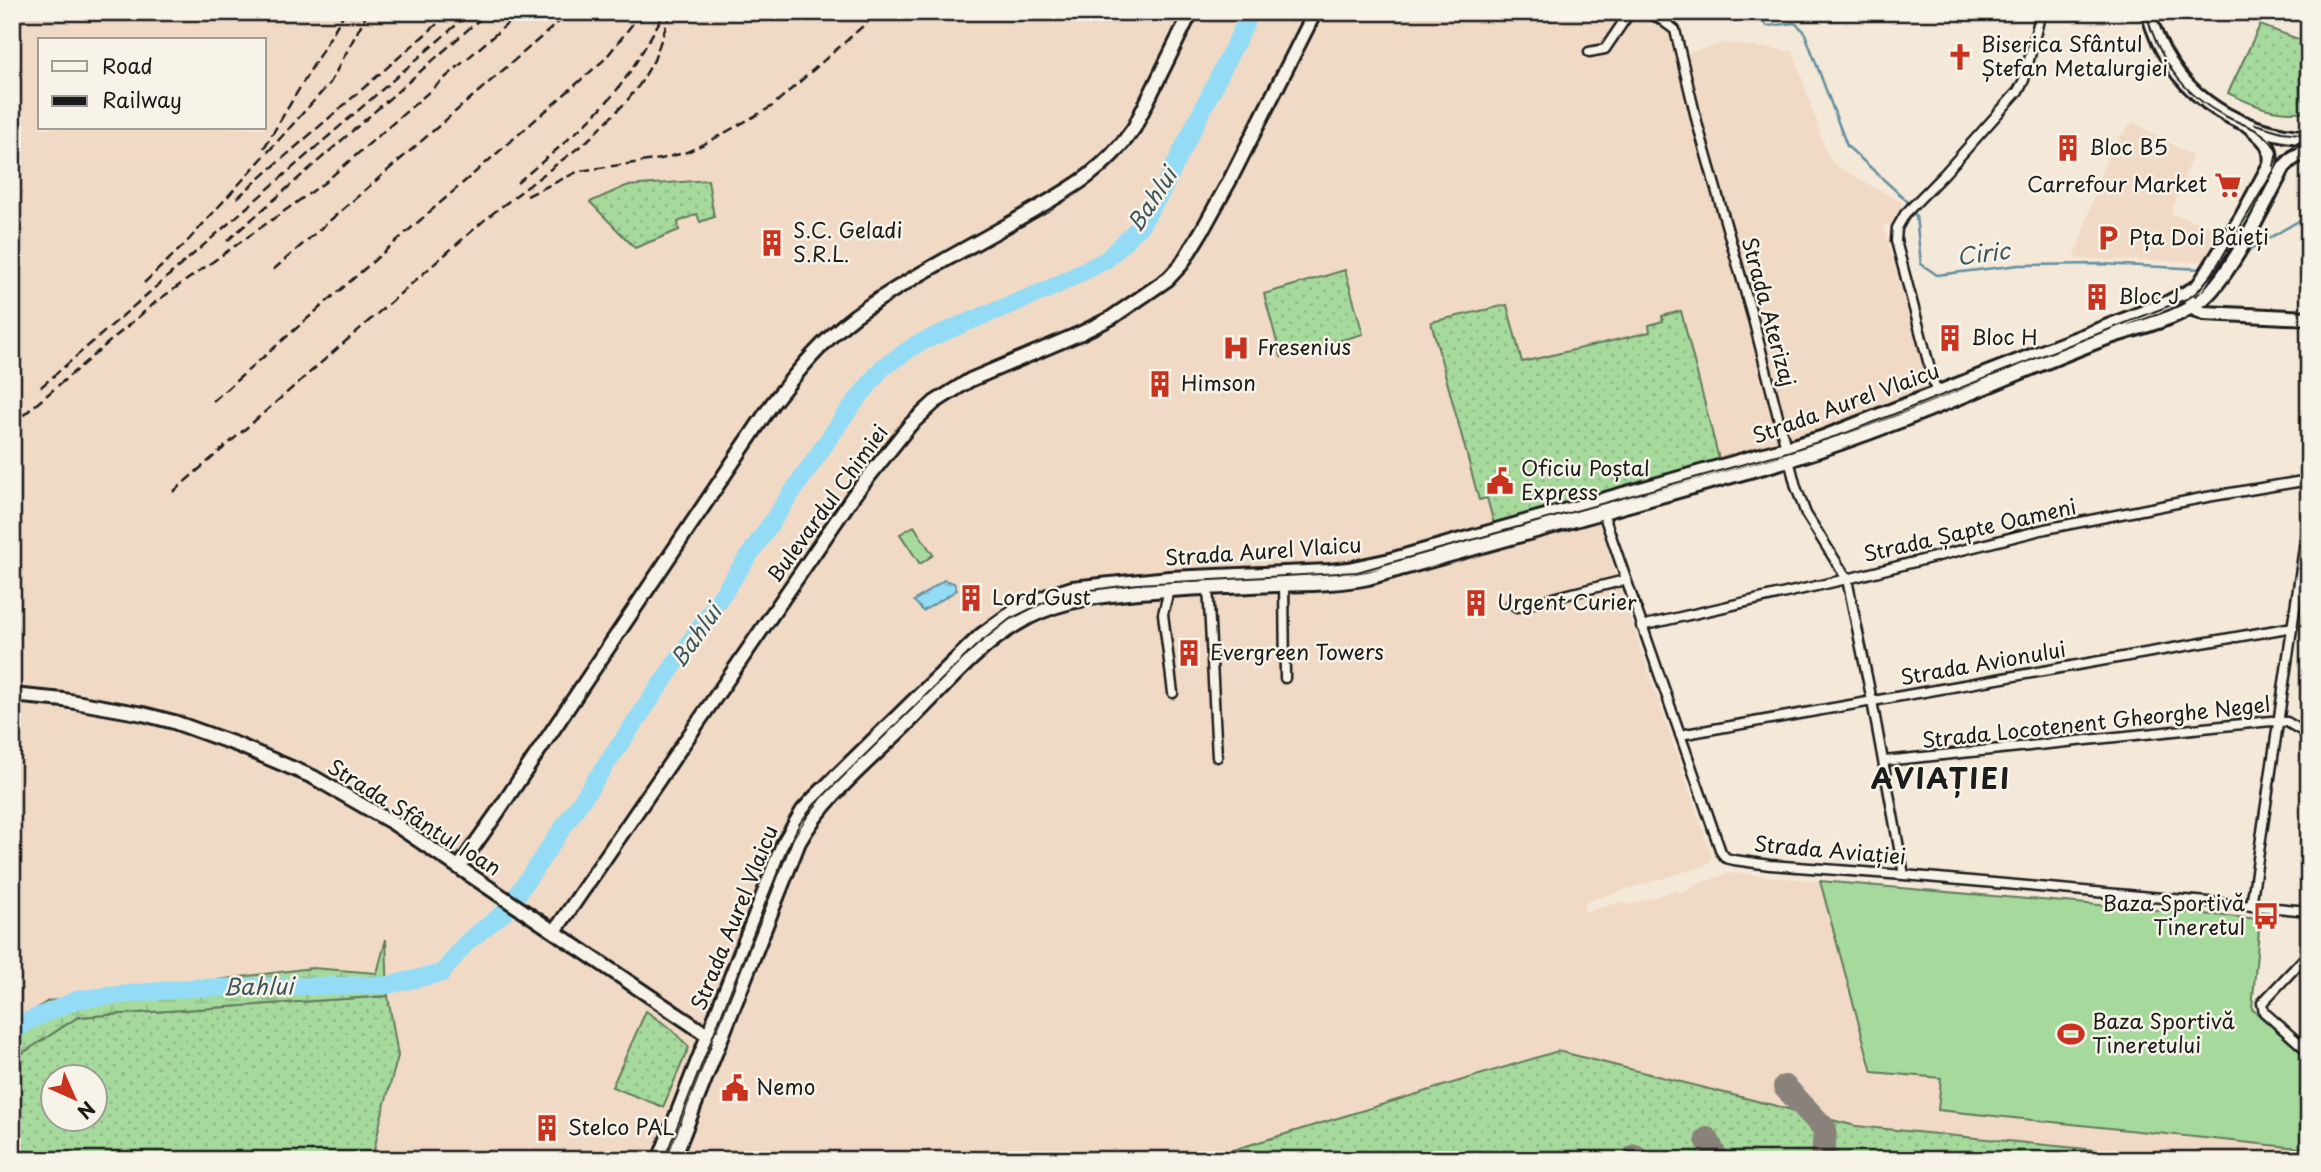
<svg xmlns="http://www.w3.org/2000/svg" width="2321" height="1172" font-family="'Playpen Sans',sans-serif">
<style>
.built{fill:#f1dac5;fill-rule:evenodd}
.grass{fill:url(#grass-dots);stroke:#617a5c;stroke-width:2;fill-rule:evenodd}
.wetland{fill:url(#wetland-marsh);stroke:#617a5c;stroke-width:2}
.pitch{fill:#a6d99c;stroke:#617a5c;stroke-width:2}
.water{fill:url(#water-ripples);stroke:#648f9f;stroke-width:2}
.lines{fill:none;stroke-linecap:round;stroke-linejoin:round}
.stream{stroke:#648f9f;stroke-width:2.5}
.river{stroke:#94dcf6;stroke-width:18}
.taxiway{stroke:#88827a;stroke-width:24}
.street-casing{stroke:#1c1c1c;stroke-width:13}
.secondary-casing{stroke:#1c1c1c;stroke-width:18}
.street{stroke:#f7f3e8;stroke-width:8}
.secondary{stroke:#f7f3e8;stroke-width:12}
.tram{stroke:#1c1c1c;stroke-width:2}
.rail{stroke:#1c1c1c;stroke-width:2.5;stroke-dasharray:10 5;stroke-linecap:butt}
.labels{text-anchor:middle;stroke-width:5;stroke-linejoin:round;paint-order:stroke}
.poi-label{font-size:21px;fill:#1c1c1c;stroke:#f7f3e8;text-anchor:start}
.street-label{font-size:21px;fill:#1c1c1c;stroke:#f7f3e8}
.water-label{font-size:23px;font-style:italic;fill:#40565d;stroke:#f7f3e8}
.district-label{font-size:28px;font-weight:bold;letter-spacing:2px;fill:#1c1c1c;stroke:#f7f3e8}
</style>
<defs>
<pattern id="grass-dots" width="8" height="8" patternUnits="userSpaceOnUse" patternTransform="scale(1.75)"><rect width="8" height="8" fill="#a6d99c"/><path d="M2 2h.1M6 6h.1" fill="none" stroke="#8eba86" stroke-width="1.8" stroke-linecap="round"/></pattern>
<pattern id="wetland-marsh" width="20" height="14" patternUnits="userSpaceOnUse" patternTransform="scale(1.75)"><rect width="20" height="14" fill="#a6d99c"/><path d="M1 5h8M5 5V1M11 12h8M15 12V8" fill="none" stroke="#8eba86"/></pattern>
<pattern id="water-ripples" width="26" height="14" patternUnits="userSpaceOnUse" patternTransform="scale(1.75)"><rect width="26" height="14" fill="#94dcf6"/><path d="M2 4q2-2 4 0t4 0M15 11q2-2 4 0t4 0" fill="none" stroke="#7fbcd2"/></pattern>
</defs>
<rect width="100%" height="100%" fill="#f4e8d8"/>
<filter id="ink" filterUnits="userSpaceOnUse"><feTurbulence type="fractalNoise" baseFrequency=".0143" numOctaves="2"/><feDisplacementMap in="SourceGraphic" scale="14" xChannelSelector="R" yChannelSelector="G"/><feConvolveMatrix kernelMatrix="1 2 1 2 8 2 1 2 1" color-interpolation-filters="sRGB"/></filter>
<g filter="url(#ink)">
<path class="built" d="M12 12H1652L1674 28 1681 55 1724 43 1793 51 1828 157 1838 167 1903 203 1891 226 1883 224 1927 382 1915 403 1843 420 1793 441 1595 498 1600 526 1619 585 1712 857 1707 865 1585 902V912L1620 902 1629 905 1677 890 1680 892 1691 889 1694 885 1731 873 1820 881V886L1941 1078 1938 1110 2309 1149V1160H852L844 1156 842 1160H372L381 1118 388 996 386 942 377 973 312 968 48 1001 12 1025ZM40 40H264V128H40Z
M2133 122 2192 156 2171 214 2224 230 2204 262 2074 259 2109 149Z"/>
<path class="grass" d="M2260 25 2309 43V111C2274 115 2258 107 2228 93Z
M708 180 714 217 700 222 697 214 678 222 679 230 635 248 590 202 626 186Z
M1345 270 1363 334 1281 357 1264 294Z
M1507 305 1522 362 1650 332 1649 325 1663 321 1662 316 1681 311 1720 463 1494 524 1487 498 1479 500 1431 322Z
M388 996 398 1056 381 1118 372 1160H12V1060L78 1017ZM52 1078H94V1120H52Z
M646 1011 670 1028 689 1047 663 1107 612 1087Z
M1558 1051 1856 1126 2196 1160H1200Z"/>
<path class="wetland" d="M386 939 388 996 78 1017 12 1060V1025L48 1001 312 968 377 973Z"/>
<path class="pitch" d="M914 526 933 555 920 564 900 534Z
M1820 881 2260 919 2252 1009 2309 1059V1149L1938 1110 1941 1078 1872 1072Z"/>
<path class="water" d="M944 580 954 583 957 590 923 611 914 601Z"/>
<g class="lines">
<path class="stream" d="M1725 12 1759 19 1767 26 1795 23 1804 31 1847 146 1906 200 1916 216 1921 264 1937 275 2019 265 2100 264 2203 269
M2242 254 2309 215"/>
<path class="river" d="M12 1034 28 1021 79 999 190 988 388 985 442 973 466 943 506 911 845 415 882 368 917 344 958 326 1047 290 1106 260 1140 226 1161 193 1251 12"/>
<path class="taxiway" d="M1785 1087 1825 1129 1823 1160
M1707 1139 1717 1160
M1635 1160V1156"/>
<defs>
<path id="street" d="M1645 12 1659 18 1675 30 1698 126 1753 319 1796 487 1806 514 1847 579 1872 701 1904 875
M1589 52 1605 49 1630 12
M1937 395 1896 241 1897 228 1905 214 1945 173 2018 91 2024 80 2041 12
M1602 510 1721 852 1726 858 1734 860 1770 865 1904 875 2309 911
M1284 582 1285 678
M1208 586 1217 757
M1169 590 1163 614 1173 693
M1511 603 1517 607 1625 580
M1641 626 1847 579 2045 529 2207 497 2309 480
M1680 735 2293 627
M1884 761 2271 721 2287 722 2309 735
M2251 906 2309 514
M2309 953 2262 1003 2264 1012 2309 1052"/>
<path id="secondary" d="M2148 12C2169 90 2230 132 2309 138
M2190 300 2196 310 2204 313 2309 318
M12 695 64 700 143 714 174 722 238 745 313 777 393 823 703 1032 716 1037
M459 867 495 816 772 404C797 372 823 340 856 315 905 280 961 252 1013 222 1062 193 1100 177 1134 128L1191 12
M555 931 854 495 910 425 935 402 970 380 1081 333 1111 318 1168 279 1181 265 1203 229 1230 180 1315 12
M659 1160 783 844 803 810 814 798 981 635 1017 609 1050 595 1072 588 1169 578 1329 571 1348 569 1390 560 1821 438 2167 303 2197 287 2202 280 2241 218 2270 164C2274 144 2259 135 2245 123
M673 1160 799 842C826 794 872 759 910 721 944 688 976 648 1017 624 1051 603 1089 597 1128 593 1178 588 1228 587 1277 585 1308 584 1338 584 1368 578L1789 460C1893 428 1994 382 2096 342 2129 329 2178 321 2204 298 2233 272 2265 203 2284 167L2291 160 2309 149"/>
</defs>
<use href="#street" class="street-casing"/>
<use href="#secondary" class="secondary-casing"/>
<use href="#street" class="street"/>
<use href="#secondary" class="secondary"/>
<path class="tram" d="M2146 12C2157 57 2183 95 2225 116 2244 126 2268 130 2277 152L2274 166
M2255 124 2282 132 2309 135
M664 1160 786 851 800 823 814 805 977 645 1010 619 1049 600 1076 592 1138 584 1357 572 1787 452 1846 433 2189 298 2198 291 2212 274 2282 157 2297 143 2309 139"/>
<path class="rail" d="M264 148 345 12
M517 183C550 155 584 128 612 96 632 72 646 45 661 19
M527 196 579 171 661 159 687 152 710 141 771 107 879 12
M237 198 451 12
M227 241 488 12
M273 270 570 12
M144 283 185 244 330 83 368 12
M41 387 471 12
M213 401 605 59 642 12
M12 425 157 301 324 183 521 12
M173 492 488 217 587 141 626 102 640 84 654 60 671 12"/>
</g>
</g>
<defs>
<symbol id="church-bare" viewBox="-9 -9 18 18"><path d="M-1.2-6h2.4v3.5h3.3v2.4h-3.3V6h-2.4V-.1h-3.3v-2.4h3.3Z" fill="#c8321e" stroke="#f7f3e8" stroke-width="2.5" paint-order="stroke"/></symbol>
<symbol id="building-bare" viewBox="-9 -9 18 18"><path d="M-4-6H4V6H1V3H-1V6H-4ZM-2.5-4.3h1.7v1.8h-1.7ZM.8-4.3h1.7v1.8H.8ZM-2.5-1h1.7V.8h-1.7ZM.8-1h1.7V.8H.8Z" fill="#c8321e" stroke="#f7f3e8" stroke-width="2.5" paint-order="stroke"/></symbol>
<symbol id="supermarket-bare" viewBox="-9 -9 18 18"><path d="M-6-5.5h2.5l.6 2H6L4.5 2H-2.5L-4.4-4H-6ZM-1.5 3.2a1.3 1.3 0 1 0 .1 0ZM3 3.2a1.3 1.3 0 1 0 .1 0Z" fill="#c8321e" stroke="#f7f3e8" stroke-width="2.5" paint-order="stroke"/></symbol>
<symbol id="parking-bare" viewBox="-9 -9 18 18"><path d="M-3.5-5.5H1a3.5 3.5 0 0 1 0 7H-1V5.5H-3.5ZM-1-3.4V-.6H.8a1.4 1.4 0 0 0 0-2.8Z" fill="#c8321e" stroke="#f7f3e8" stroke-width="2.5" paint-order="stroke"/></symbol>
<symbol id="hospital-bare" viewBox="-9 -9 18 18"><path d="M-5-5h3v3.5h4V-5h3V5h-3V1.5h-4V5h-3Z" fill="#c8321e" stroke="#f7f3e8" stroke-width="2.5" paint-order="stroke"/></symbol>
<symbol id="civic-bare" viewBox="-9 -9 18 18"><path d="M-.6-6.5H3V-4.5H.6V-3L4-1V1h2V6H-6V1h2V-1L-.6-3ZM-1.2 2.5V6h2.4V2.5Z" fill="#c8321e" stroke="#f7f3e8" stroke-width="2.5" paint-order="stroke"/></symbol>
<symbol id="bus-bare" viewBox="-9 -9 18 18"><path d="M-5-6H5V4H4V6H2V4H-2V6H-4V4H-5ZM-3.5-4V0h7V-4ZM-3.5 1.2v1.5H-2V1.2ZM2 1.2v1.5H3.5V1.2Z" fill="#c8321e" stroke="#f7f3e8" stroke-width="2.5" paint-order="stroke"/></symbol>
<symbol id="stadium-bare" viewBox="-9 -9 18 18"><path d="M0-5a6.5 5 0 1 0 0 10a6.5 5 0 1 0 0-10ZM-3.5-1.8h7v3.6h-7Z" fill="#c8321e" stroke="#f7f3e8" stroke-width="2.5" paint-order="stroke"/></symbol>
</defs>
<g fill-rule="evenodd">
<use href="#church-bare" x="1941" y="38" width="38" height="38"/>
<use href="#building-bare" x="2049" y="129" width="38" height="38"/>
<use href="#supermarket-bare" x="2209" y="166" width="38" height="38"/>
<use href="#parking-bare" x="2089" y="219" width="38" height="38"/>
<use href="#building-bare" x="753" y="224" width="38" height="38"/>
<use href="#building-bare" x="2078" y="278" width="38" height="38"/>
<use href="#building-bare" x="1931" y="319" width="38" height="38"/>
<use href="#hospital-bare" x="1217" y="329" width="38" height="38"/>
<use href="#building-bare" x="1141" y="365" width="38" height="38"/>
<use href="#civic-bare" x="1481" y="462" width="38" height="38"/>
<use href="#building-bare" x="952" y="579" width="38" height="38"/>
<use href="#building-bare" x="1457" y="584" width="38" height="38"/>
<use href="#building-bare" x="1170" y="634" width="38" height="38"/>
<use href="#bus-bare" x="2247" y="897" width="38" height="38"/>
<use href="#stadium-bare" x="2052" y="1015" width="38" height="38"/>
<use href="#civic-bare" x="716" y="1069" width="38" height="38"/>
<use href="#building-bare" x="528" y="1109" width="38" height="38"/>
</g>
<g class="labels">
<g class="poi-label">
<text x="1981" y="52">Biserica Sfântul<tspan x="1981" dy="24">Ștefan Metalurgiei</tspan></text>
<text x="2089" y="155">Bloc B5</text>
<text x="2207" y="192" text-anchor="end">Carrefour Market</text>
<text x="793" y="238">S.C. Geladi<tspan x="793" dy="24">S.R.L.</tspan></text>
<text x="2129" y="245">Pța Doi Băieți</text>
<text x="2118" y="304">Bloc J</text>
<text x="1971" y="345">Bloc H</text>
<text x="1257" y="355">Fresenius</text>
<text x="1181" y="391">Himson</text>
<text x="1521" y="476">Oficiu Poștal<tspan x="1521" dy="24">Express</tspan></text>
<text x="992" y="605">Lord Gust</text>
<text x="1497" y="610">Urgent Curier</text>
<text x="1210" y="660">Evergreen Towers</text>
<text x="2245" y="911" text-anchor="end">Baza Sportivă<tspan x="2245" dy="24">Tineretul</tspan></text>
<text x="2092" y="1029">Baza Sportivă<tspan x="2092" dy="24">Tineretului</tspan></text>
<text x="756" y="1095">Nemo</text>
<text x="568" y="1135">Stelco PAL</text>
</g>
<g class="street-label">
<text transform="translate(1768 312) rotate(75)" y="7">Strada Aterizaj</text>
<text transform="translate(1846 404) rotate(-20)" y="7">Strada Aurel Vlaicu</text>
<text transform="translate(828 504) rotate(-54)" y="7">Bulevardul Chimiei</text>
<text transform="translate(1970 531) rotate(-13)" y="7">Strada Șapte Oameni</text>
<text transform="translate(1263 552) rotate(-4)" y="7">Strada Aurel Vlaicu</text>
<text transform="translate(1983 664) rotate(-10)" y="7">Strada Avionului</text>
<text transform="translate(2096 723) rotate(-6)" y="7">Strada Locotenent Gheorghe Negel</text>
<text transform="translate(414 818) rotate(32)" y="7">Strada Sfântul Ioan</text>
<text transform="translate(1830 851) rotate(5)" y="7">Strada Aviației</text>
<text transform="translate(735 918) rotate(-68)" y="7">Strada Aurel Vlaicu</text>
</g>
<g class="water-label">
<text transform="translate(1152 200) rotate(-57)" y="8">Bahlui</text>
<text transform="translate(1983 254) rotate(-7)" y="8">Ciric</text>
<text transform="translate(696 636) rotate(-55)" y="8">Bahlui</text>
<text transform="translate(258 987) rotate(-1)" y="8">Bahlui</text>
</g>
<g class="district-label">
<text x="1941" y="789">AVIAȚIEI</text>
</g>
</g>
<rect width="2321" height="1172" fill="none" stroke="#f7f3e8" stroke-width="42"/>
<rect x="21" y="21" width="2279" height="1130" fill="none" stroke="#1c1c1c" stroke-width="2.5" filter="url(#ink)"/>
<rect x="38" y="38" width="228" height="91" fill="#f7f3e8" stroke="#9f9d96" stroke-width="2"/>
<rect x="52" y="61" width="35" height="10" fill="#f7f3e8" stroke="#9f9d96" stroke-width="2"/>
<text x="102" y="74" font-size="21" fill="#1c1c1c">Road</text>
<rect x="52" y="96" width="35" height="10" fill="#1c1c1c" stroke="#9f9d96" stroke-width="2"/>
<text x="102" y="108" font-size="21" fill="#1c1c1c">Railway</text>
<g transform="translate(74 1098) rotate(135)"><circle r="33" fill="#f7f3e8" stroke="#9f9d96" stroke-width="2"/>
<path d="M0-5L12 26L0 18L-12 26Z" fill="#c8321e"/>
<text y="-10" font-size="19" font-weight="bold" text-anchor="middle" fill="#1c1c1c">N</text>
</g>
</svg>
